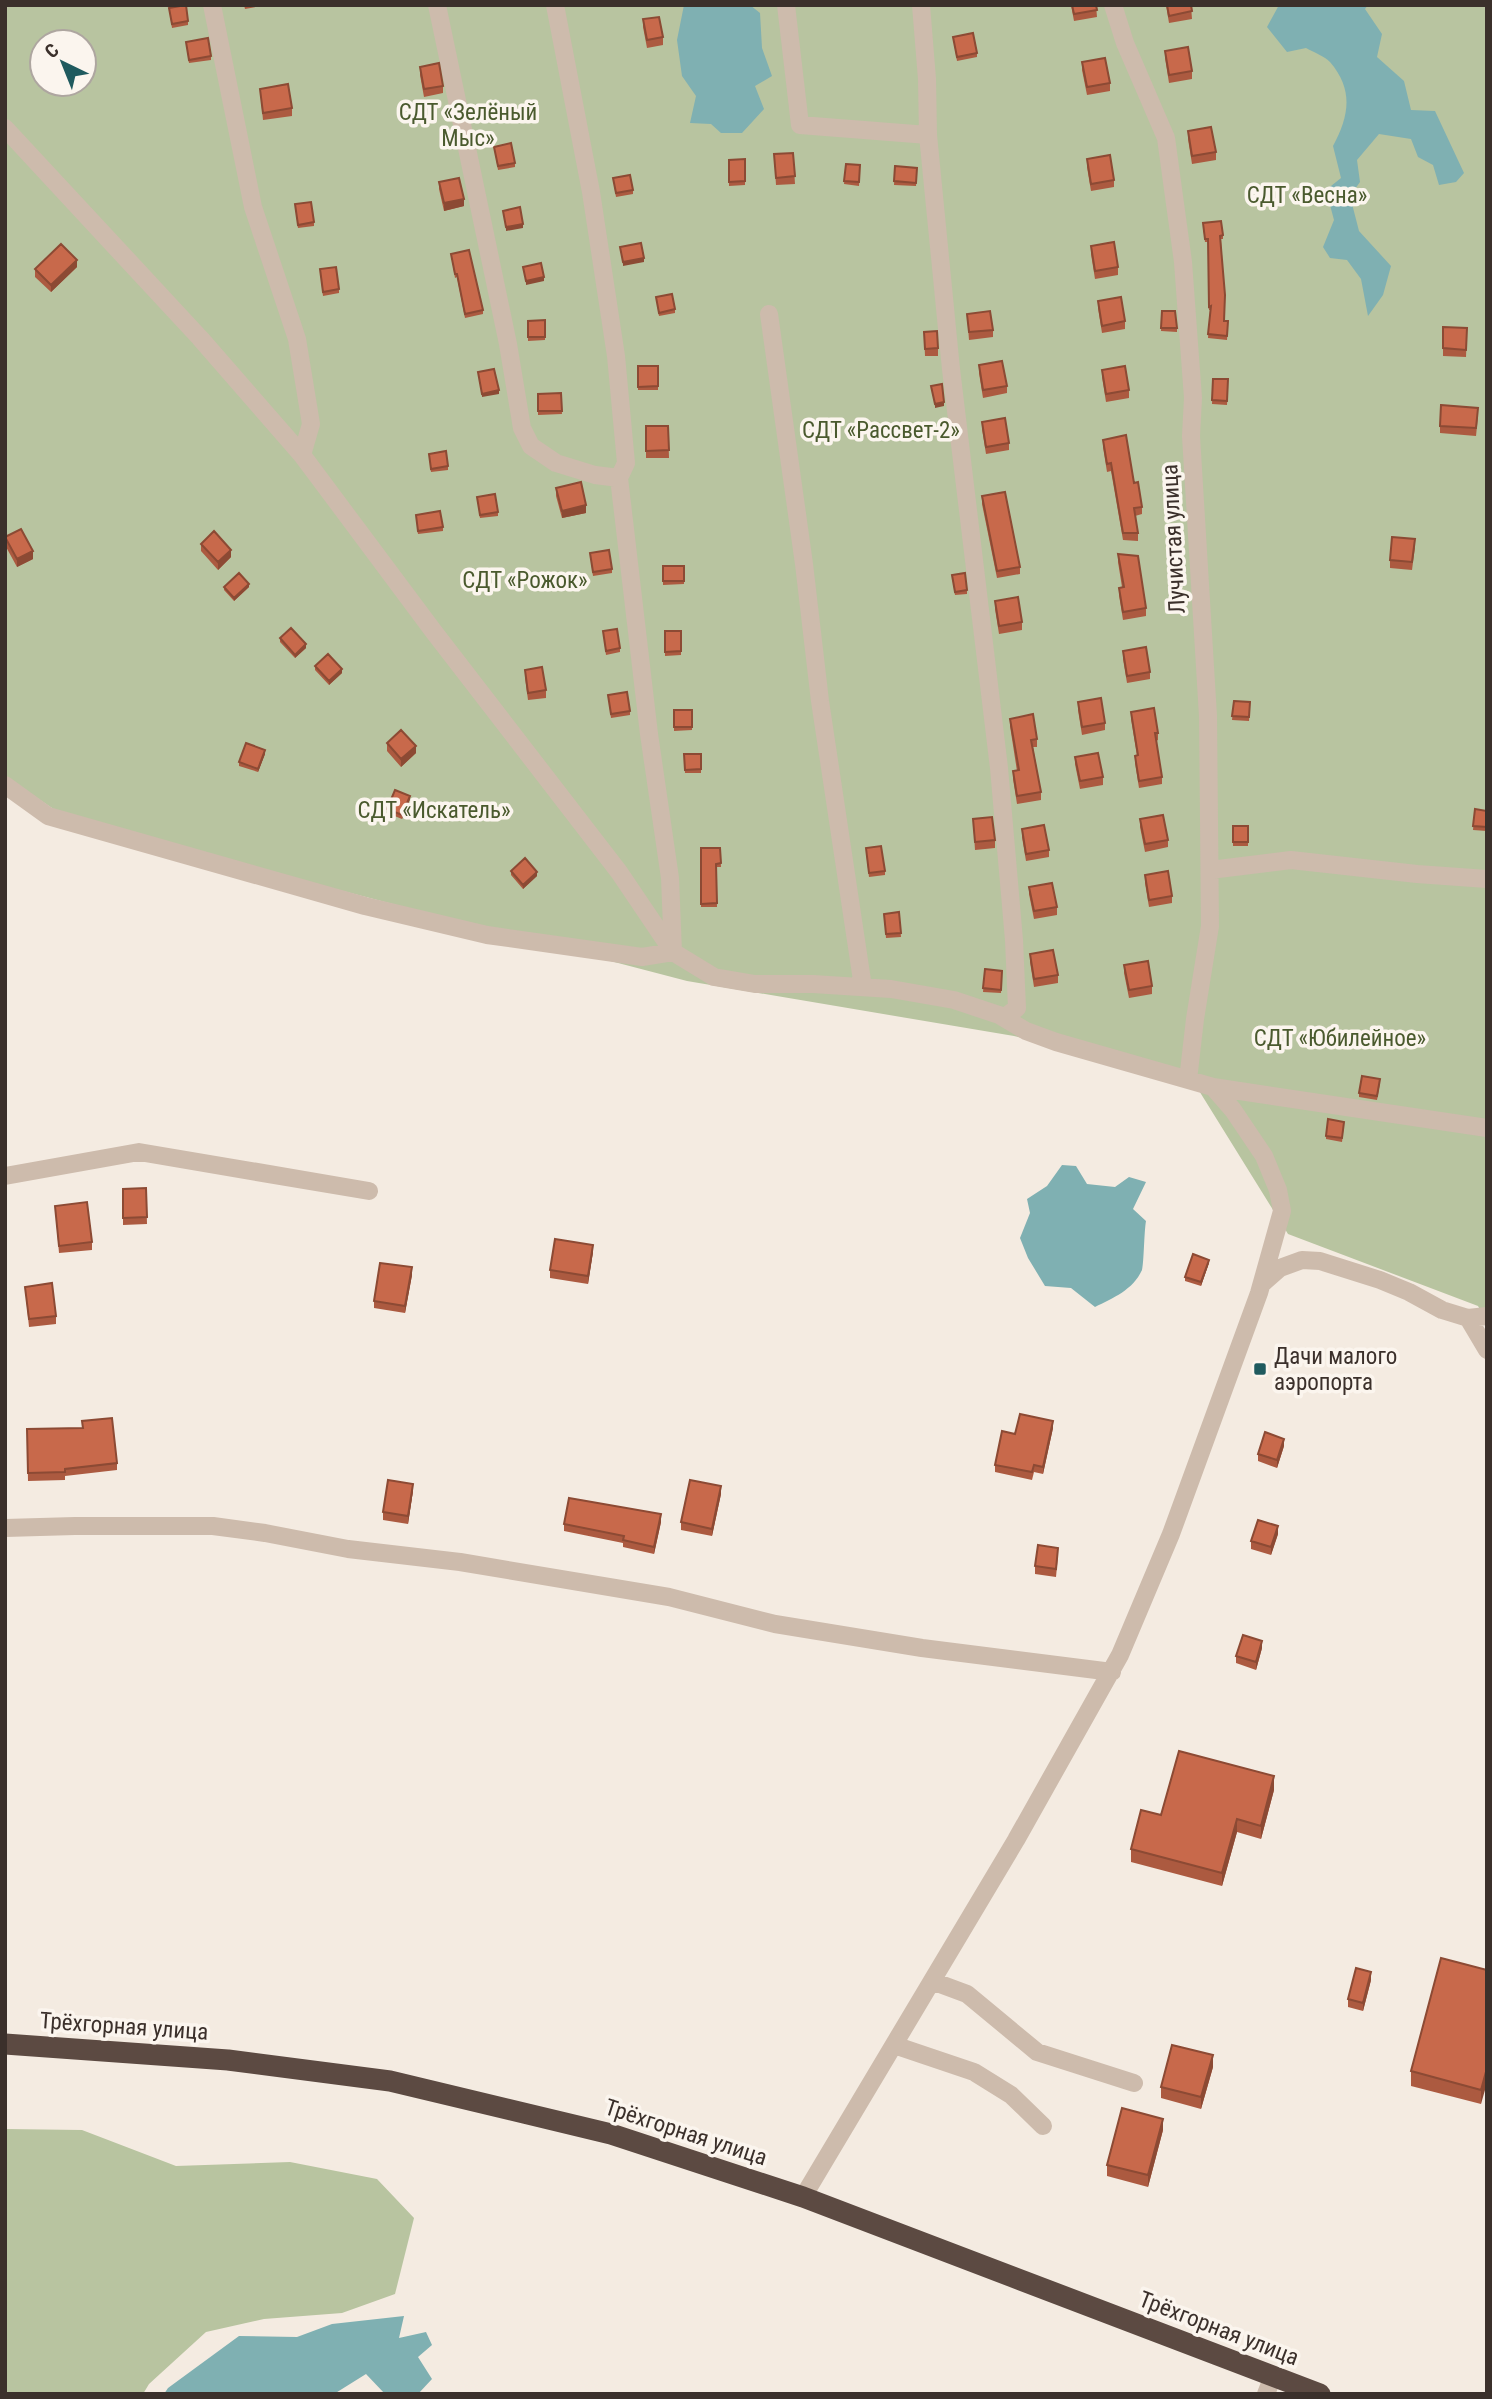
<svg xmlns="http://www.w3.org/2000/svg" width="1492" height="2399" font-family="'Roboto Condensed',sans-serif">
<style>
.green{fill:#b8c4a0;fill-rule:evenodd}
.water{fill:#7fb0b2}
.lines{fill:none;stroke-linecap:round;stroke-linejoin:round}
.minor{stroke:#cdbbac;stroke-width:18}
.highway{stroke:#5c4a42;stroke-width:21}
.wall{fill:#ac5a40}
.shaded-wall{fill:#8c4a34}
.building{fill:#c8694b;stroke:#8c4a34;stroke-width:2}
.poi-dot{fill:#1f5a5e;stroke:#fbf5ee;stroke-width:2.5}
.labels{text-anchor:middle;stroke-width:7;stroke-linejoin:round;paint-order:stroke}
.park-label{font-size:23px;fill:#4a5a2e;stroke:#fbf5ee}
.street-label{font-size:23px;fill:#3b302b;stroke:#fbf5ee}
.poi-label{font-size:23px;fill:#3b302b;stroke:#fbf5ee;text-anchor:start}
</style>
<rect width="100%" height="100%" fill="#f4ebe1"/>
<path class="green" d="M5 5H1487V1322L1478 1306 1288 1234 1193 1081 1014 1036 687 981 68 819 5 776ZM42 42H84V84H42Z
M5 2129 82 2130 176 2166 290 2162 377 2179 414 2218 395 2294 342 2313 264 2319 206 2332 149 2384 143 2394H5Z"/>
<path class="water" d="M684 5H750L760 13 762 48 772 76 755 86 764 109 742 133H721L711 124 690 123 696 96 682 76 677 40Z
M1279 5H1368L1365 9 1382 34 1377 57 1404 81 1411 110 1435 111 1464 173 1456 182 1439 185 1433 165 1418 157 1411 139 1379 134 1357 160 1360 182 1350 196 1359 231 1391 266 1383 295 1368 316 1361 279 1347 260 1330 258 1323 247 1334 220 1326 190 1341 178 1333 146C1349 116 1354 90 1330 62 1324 56 1313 52 1306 48L1287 52 1267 27Z
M1062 1165 1076 1166 1087 1184 1115 1187 1129 1177 1146 1182 1133 1209 1146 1221C1144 1232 1144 1263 1142 1270 1133 1290 1113 1298 1095 1307L1071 1288 1045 1286 1028 1258 1020 1238 1030 1213 1027 1199 1047 1186Z
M404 2316 399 2338 426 2332 432 2345 418 2357 432 2379 418 2394H385L366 2374 334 2394H164L168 2388 239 2336 297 2337 332 2324Z"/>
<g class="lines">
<path class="minor" d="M212 5 253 207 297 339 311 424 302 455 434 632 619 872 673 952 714 977 755 984H813L891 989 954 1000 999 1015 1026 1031 1056 1042 1213 1087 1233 1110 1264 1156 1278 1190 1282 1211 1259 1293 1171 1534 1120 1655 1016 1840 803 2197
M437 5 508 344 522 428 531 446 556 463 595 475 619 478
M555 5 591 192 616 356 626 463 619 478 649 734 670 878 673 952
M786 5 800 125 928 135
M921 5 927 79 928 135 951 369 999 768 1014 940 1017 1008 1004 1018
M1113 5 1125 43 1166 138 1183 262 1193 398 1191 436 1208 716 1210 926 1195 1019 1188 1080
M5 128 200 338 302 455
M769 314 804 564 820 701 863 987
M5 785 48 816 365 906 487 935 642 957 673 952
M1210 870 1291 860 1417 874 1487 879
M1213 1087 1487 1128
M5 1176 139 1152 369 1191
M1263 1283 1280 1268 1302 1260 1320 1261 1380 1280 1409 1292 1442 1310 1468 1318 1487 1350
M1468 1318 1487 1316
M5 1528 75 1526H213L265 1533 348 1549 460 1562 669 1597 775 1624 922 1648 1112 1672
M932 1981 967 1994 1037 2052 1134 2083
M894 2045 974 2072 1011 2095 1043 2126
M1266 2394 1273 2376"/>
<path class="highway" d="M5 2044 228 2060 390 2081 611 2134 803 2197 1320 2394"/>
</g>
<path class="wall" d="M244 5H267L245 9Z
M1071 5H1096L1097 17 1074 21Z
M1166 5H1191L1192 19 1169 23Z
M169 8 188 21V25L172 28Z
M643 19 663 37V45L647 48 643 27Z
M953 37 977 53V57L957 61Z
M186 42 211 56V60L189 63Z
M1165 51 1192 71V79L1169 83 1165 58Z
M1082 62 1110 83V91L1087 95 1082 70Z
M420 67 443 86V93L424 97 420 75Z
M260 89 292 108V116L263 120Z
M1188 131 1216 152V160L1192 164 1188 139Z
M494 147 515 163V167L498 170Z
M793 153 795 184 776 185 774 154Z
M745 159V185L729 186V160Z
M1087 159 1114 180V187L1091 191 1087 167Z
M846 164 860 165 859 186 844 184Z
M895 166 917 168 916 186 894 185Z
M613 178 633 190V194L616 197Z
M439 182 464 206 444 211 439 189Z
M295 204 314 222V226L298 228Z
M1203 227 1223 235V239H1221L1224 321H1228L1227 340 1208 338 1210 310H1209L1208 242H1205Z
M1091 246 1118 267V275L1095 279 1091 254Z
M451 254 483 310V314L465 318 457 277 455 278Z
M77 267 51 292 35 277V269Z
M320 269 339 289V293L323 296Z
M656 297 675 309V313L659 316Z
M1098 301 1125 321V329L1102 333 1098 308Z
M1162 311 1177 328V332L1161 331Z
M967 314 993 330V337L969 340Z
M545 320V340L528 341V321Z
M1443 327 1467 328 1466 357 1443 356Z
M924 332 938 348V356H925Z
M979 365 1007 386V393L983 398 979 373Z
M638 366H658V390H638Z
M1102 370 1129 390V398L1106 402 1102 377Z
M1213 379H1228L1227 405 1212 404Z
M561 393 562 414 538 415V394Z
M1478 416 1476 436 1440 433V426Z
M982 422 1009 443V450L986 454 982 429Z
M646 426H668L669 458H646Z
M1103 440 1134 483 1142 507V514L1135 516 1138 533V541L1123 540 1111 471 1107 472 1103 447Z
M429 454 448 466V470L431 472Z
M556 488 586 513 562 518 556 496Z
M982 496 1020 567V574L997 578 982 504Z
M477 497 498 512V516L480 518Z
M416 515 443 527V531L418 534Z
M5 537 33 559 17 567 5 545Z
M201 544 231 557 218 570 201 551Z
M1415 547 1412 570 1390 568V560Z
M590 553 612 569V573L593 576Z
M1118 554 1146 608V616L1123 620 1119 595V588L1122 587 1118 562Z
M663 566H684V584L663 585Z
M952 575 967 590V594L955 595Z
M224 587H249L234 601 224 590Z
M995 601 1022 622V630L999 634 995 609Z
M603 631 620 648V652L606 655Z
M665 631H681V655L665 656Z
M280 638 306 648 295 658 280 642Z
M1123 651 1150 672V679L1127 683 1123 659Z
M315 666 342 673 329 685 315 670Z
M525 670 546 690V698L528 700 525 677Z
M608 695 630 711V715L611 718Z
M1234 701 1250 702 1249 721 1232 720Z
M1078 702 1105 723V730L1082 735 1078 710Z
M674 710H692V730L674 731Z
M1131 712 1158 733V740L1156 741 1162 777V784L1139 788 1135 763V756H1137L1131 719Z
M1010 719 1037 739V747H1033L1041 792V800L1017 804 1013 779V771H1017L1010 726Z
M387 743 416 753 401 767 387 751Z
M265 754 258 772 239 766V762Z
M684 754H701V773H685Z
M1075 757 1103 777V785L1080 789 1075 764Z
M410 799 402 819 387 813V809Z
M1475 809 1487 811V831L1473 830Z
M973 819 995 840V848L975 850Z
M1140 819 1168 840V847L1145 852 1140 827Z
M1233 826H1248V846H1233Z
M1022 829 1049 850V857L1026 861 1022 837Z
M701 848H720L721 867H716L717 907H701Z
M866 852 885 871V875L869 877Z
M511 871 537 876 523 889 511 875Z
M1145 875 1172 896V903L1149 907 1145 883Z
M1029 887 1057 907V915L1034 919 1029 894Z
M899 912 901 937 886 938 884 914Z
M1030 954 1058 975V983L1034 987 1030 962Z
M1124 965 1152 986V994L1129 998 1124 973Z
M985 969 1002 971 1001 993 983 992Z
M1380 1083 1377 1100 1359 1097V1093Z
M1344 1125 1342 1142 1326 1139V1136Z
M146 1188 147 1224 123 1225V1189Z
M55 1206 92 1242V1250L59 1253Z
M593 1252 588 1284 550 1278V1270Z
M1209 1263 1201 1286 1185 1281V1277Z
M412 1275 405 1313 374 1308V1301Z
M25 1287 56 1316V1324L29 1327Z
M82 1421 117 1463V1470L65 1476V1480L28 1481 27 1429 82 1428Z
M1053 1428 1043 1474 1034 1472 1032 1480 995 1472V1465L1015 1434Z
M1284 1446 1277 1468 1258 1461V1454Z
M413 1491 408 1524 383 1520V1512Z
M721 1494 712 1536 681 1530V1522Z
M661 1522 654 1554 623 1547V1543L564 1531V1524Z
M1278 1534 1271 1555 1251 1549V1541Z
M1058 1555 1056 1577 1035 1574V1566Z
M1262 1648 1256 1670 1236 1663V1656Z
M1274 1790 1261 1839 1237 1832 1222 1886 1131 1862V1849L1161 1815Z
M1487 1970 1481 2104 1411 2086V2071Z
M1371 1980 1363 2011 1348 2007V1999Z
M1213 2067 1201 2109 1161 2098V2087Z
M1163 2130 1148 2187 1107 2176V2165Z"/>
<path class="shaded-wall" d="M464 199V206L444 211V203Z
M523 224V228L506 231V227Z
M644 258V262L623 266V262Z
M77 260V267L51 292V285Z
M544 277V281L526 285V281Z
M499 390V394L482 397V394Z
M944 402V406L935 408V404Z
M586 505V513L562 518V511Z
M231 550V557L218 570V562Z
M33 551V559L17 567V559Z
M249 584V587L234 601V598Z
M306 644V648L295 658V655Z
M342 669V673L329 685V681Z
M416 746V753L401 767V759Z
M265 750V754L258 772V769Z
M410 796V799L402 819V815Z
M537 872V876L523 889V885Z
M593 1245V1252L588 1284V1276Z
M1209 1260V1263L1201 1286V1282Z
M412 1267V1275L405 1313V1306Z
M1053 1421V1428L1043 1474V1467Z
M1284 1439V1446L1277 1468V1460Z
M413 1484V1491L408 1524V1516Z
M721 1486V1494L712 1536V1529Z
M661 1514V1522L654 1554V1547Z
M1278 1526V1534L1271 1555V1547Z
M1262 1641V1648L1256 1670V1662Z
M1274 1776V1790L1261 1839V1826Z
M1237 1819V1832L1222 1886V1873Z
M1371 1972V1980L1363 2011V2003Z
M1213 2055V2067L1201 2109V2097Z
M1487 2068V2083L1481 2104V2090Z
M1163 2119V2130L1148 2187V2175Z"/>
<path class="building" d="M186 5 188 21 172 24 169 8Z
M1072 5H1096L1097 10 1074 14Z
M1167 5H1191L1192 11 1169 16Z
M659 17 663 37 647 40 643 19Z
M973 33 977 53 957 57 953 37Z
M208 38 211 56 189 60 186 42Z
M1188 47 1192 71 1169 75 1165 51Z
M1105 58 1110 83 1087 87 1082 62Z
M439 63 443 86 424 89 420 67Z
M288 84 292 108 263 113 260 89Z
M1211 127 1216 152 1192 156 1188 131Z
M511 143 515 163 498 166 494 147Z
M793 153 795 176 776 178 774 154Z
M1110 155 1114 180 1091 184 1087 159Z
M745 159V181L729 182V160Z
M846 164 860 165 859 182 844 181Z
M895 166 917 168 916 183 894 181Z
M630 175 633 190 616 193 613 178Z
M459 178 464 199 444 203 439 182Z
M311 202 314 222 298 225 295 204Z
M520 207 523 224 506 227 503 211Z
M1221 221 1223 235 1220 236 1225 295 1224 321H1228L1227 336 1208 334 1211 306 1209 307 1208 239H1205L1203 223Z
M1114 242 1118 267 1095 271 1091 246Z
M641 243 644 258 623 262 620 247Z
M61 244 77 260 51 285 35 269Z
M469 250 483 310 465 314 457 274H455L451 254Z
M541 263 544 277 526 281 523 267Z
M336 267 339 289 323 292 320 269Z
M672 294 675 309 659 313 656 297Z
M1121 297 1125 321 1102 326 1098 301Z
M990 311 993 330 969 332 967 314Z
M1162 311H1175L1177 328H1161Z
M545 320V337H528V321Z
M1443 327 1467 328 1466 350 1443 348Z
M937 331 938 348 925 349 924 332Z
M1002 361 1007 386 983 390 979 365Z
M638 366H658V386L638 387Z
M1125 366 1129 390 1106 394 1102 370Z
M494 369 499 390 482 394 478 372Z
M1213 379H1228L1227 401 1212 400Z
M942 384 944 402 935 404 931 386Z
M561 393 562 411H538V394Z
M1441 405 1478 408 1476 428 1440 426Z
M1005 418 1009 443 986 447 982 422Z
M646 426H668L669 450 646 451Z
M1126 435 1134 483 1138 482 1142 507 1134 508 1138 533H1123L1111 463 1107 464 1103 440Z
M446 451 448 466 431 469 429 454Z
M581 482 586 505 562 511 556 488Z
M1005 492 1020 567 997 571 982 496Z
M495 494 498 512 480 515 477 497Z
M440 511 443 527 418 531 416 515Z
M21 529 33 551 17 559 5 537Z
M214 531 231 550 218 562 201 544Z
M1392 537 1415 539 1412 562 1390 560Z
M609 550 612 569 593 572 590 553Z
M1118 554 1138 556 1146 608 1123 612 1119 588 1124 587Z
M663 566H684V581H663Z
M239 573 249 584 234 598 224 587Z
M965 573 967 590 955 592 952 575Z
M1018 597 1022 622 999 626 995 601Z
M291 628 306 644 295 655 280 638Z
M617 629 620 648 606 651 603 631Z
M665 631H681V651L665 652Z
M1146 647 1150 672 1127 676 1123 651Z
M328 654 342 669 329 681 315 666Z
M542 667 546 690 528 693 525 670Z
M627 692 630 711 611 714 608 695Z
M1101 698 1105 723 1082 727 1078 702Z
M1234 701 1250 702 1249 717 1232 716Z
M1154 708 1158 733H1155L1162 777 1139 781 1135 756 1138 755 1131 712Z
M674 710H692V727H674Z
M1033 714 1037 739 1031 740 1041 792 1017 796 1013 771 1019 770 1010 719Z
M401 730 416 746 401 759 387 743Z
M246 743 265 750 258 769 239 762Z
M1098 753 1103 777 1080 781 1075 757Z
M684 754H701V769L685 770Z
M395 790 410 796 402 815 387 809Z
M1475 809 1487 811V827L1473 826Z
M1163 815 1168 840 1145 844 1140 819Z
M992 817 995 840 975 842 973 819Z
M1044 825 1049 850 1026 854 1022 829Z
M1233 826H1248V842H1233Z
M881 846 885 871 869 873 866 848Z
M701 848H720L721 863 716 864 717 903 701 904Z
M525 858 537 872 523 885 511 871Z
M1168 871 1172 896 1149 900 1145 875Z
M1052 883 1057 907 1034 911 1029 887Z
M899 912 901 933 886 934 884 914Z
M1053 950 1058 975 1034 979 1030 954Z
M1148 961 1152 986 1129 990 1124 965Z
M985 969 1002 971 1001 990 983 988Z
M1362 1076 1380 1079 1377 1096 1359 1093Z
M1328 1119 1344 1122 1342 1138 1326 1136Z
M146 1188 147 1217 123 1218V1189Z
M87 1202 92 1242 59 1246 55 1206Z
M555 1239 593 1245 588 1276 550 1270Z
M1193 1254 1209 1260 1201 1282 1185 1277Z
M380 1263 412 1267 405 1306 374 1301Z
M52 1283 56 1316 29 1319 25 1287Z
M1020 1414 1053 1421 1043 1467 1034 1465 1032 1472 995 1465 1002 1431 1015 1434Z
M112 1418 117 1463 65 1469V1472L28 1473 27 1429 83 1428 82 1421Z
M1265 1432 1284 1439 1277 1460 1258 1454Z
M388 1480 413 1484 408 1516 383 1512Z
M690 1480 721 1486 712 1529 681 1522Z
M569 1498 661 1514 654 1547 623 1540 624 1536 564 1524Z
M1258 1520 1278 1526 1271 1547 1251 1541Z
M1038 1545 1058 1548 1056 1569 1035 1566Z
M1243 1635 1262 1641 1256 1662 1236 1656Z
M1179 1751 1274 1776 1261 1826 1237 1819 1222 1873 1131 1849 1141 1810 1161 1815Z
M1441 1958 1487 1970V2068L1481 2090 1411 2071Z
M1356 1968 1371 1972 1363 2003 1348 1999Z
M1172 2045 1213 2055 1201 2097 1161 2087Z
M1122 2108 1163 2119 1148 2175 1107 2165Z"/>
<rect class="poi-dot" x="1253" y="1362" width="14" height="14" rx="3.5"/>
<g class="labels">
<g class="park-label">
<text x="468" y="120">СДТ «Зелёный<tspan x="468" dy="26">Мыс»</tspan></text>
<text x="1307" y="203">СДТ «Весна»</text>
<text x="881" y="438">СДТ «Рассвет-2»</text>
<text x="525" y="588">СДТ «Рожок»</text>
<text x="434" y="818">СДТ «Искатель»</text>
<text x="1340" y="1046">СДТ «Юбилейное»</text>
</g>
<g class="street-label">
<text transform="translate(1173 539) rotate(-93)" y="8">Лучистая улица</text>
<text transform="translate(124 2026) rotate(4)" y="8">Трёхгорная улица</text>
<text transform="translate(686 2132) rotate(18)" y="8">Трёхгорная улица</text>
<text transform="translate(1219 2328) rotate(21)" y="8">Трёхгорная улица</text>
</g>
<g class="poi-label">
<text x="1274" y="1364">Дачи малого<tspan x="1274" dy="26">аэропорта</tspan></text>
</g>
</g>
<rect width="1492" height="2399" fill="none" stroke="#3b302b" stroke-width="14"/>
<g transform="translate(63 63) rotate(317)"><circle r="33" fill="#fbf5ee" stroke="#aea6a0" stroke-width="2"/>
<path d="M0-5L12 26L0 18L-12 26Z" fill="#1f5a5e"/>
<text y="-10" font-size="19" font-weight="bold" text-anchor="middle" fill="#3b302b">С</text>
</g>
</svg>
